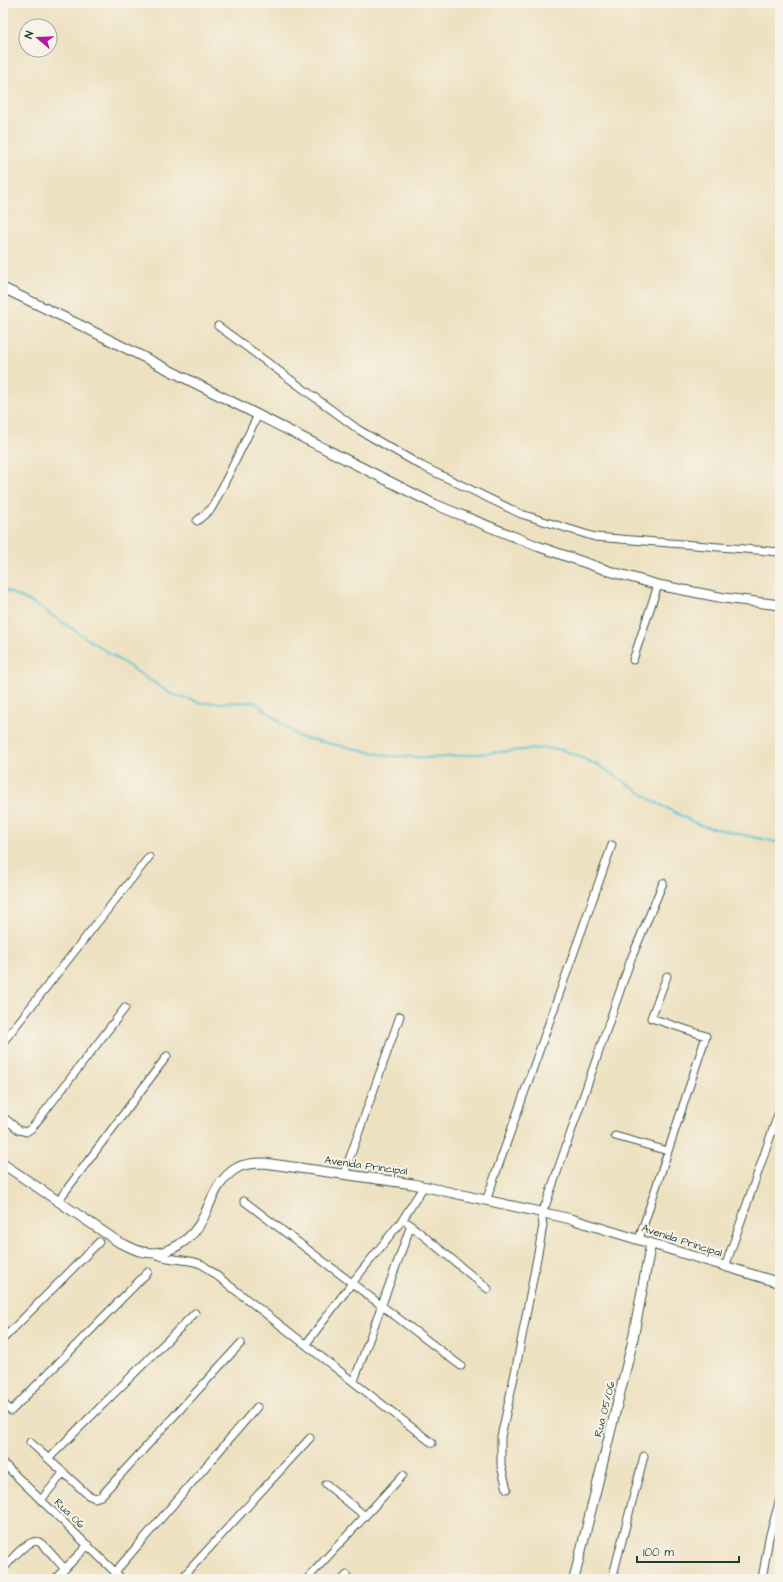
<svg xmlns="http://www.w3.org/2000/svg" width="783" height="1582" font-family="'Architects Daughter',sans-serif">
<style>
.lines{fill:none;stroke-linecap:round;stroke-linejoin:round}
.stream{stroke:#59c3d4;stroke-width:2}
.minor-casing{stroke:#3e5649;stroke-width:9}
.tertiary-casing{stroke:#3e5649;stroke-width:11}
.minor{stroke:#fff;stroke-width:7}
.tertiary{stroke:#fff;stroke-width:9}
.labels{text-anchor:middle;stroke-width:4;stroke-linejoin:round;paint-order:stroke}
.street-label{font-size:11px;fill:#1f3d34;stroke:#f7f3e8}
</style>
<rect width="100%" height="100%" fill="#f7f3e8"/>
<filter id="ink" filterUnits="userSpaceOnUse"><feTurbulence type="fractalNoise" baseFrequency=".025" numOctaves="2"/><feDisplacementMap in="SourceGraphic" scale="8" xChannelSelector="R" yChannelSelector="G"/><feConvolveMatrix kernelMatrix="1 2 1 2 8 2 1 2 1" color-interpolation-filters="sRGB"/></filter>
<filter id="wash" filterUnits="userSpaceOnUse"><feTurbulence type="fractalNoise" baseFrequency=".012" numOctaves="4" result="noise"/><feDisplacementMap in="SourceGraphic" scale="16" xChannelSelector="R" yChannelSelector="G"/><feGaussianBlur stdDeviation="0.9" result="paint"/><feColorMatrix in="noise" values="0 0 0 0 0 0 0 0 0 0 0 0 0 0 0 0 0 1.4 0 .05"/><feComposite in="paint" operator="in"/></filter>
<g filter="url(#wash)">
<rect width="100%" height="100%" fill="#eee1c1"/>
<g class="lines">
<path class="stream" d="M3 589 33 603 171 694 202 703 255 702 299 737 389 756 434 758 544 748 563 750 600 766 655 802 699 825 780 843"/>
</g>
</g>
<g filter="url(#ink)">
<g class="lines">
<defs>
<path id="minor" d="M218 326 359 430 422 466 521 514 595 537 780 552
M197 521 211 509 215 502 258 415
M633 660 658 585
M3 1042 149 857
M3 1117 19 1130 26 1132 32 1128 125 1008
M615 1136 668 1151
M344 1174 400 1016
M58 1201 167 1056
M244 1201 461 1366
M486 1201 612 845
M408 1223 488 1289
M639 1239 706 1036 651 1018 667 976
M153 1253C168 1262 187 1257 203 1265L432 1443
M725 1267 780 1109
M3 1339 99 1242
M306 1344 352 1283 403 1219 424 1186
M354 1381 411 1225
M3 1403 11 1411 148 1272
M30 1442 88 1495 95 1498 101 1496 241 1343
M49 1458 195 1313
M3 1463 122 1579
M326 1484 365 1516
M507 1489 501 1466V1437L516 1368 541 1237 543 1225 541 1212 546 1204 631 959 663 883
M41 1500 64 1472
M3 1569C10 1561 28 1538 39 1542 44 1544 60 1564 65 1569
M115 1572 257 1407
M55 1579 88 1545
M181 1579 310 1438
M307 1579 403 1475
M343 1579 347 1575
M612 1579 644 1456
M762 1579 769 1538 780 1499"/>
<path id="tertiary" d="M3 288 82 326 434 504 537 546 609 571 658 585 724 598 780 605
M3 1164 120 1243C126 1245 133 1249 139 1251 167 1259 193 1240 204 1216 212 1199 218 1179 237 1168 244 1164 255 1163 264 1163L413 1184 571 1219 780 1283
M574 1579 632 1344 651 1243"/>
</defs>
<use href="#minor" class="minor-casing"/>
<use href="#tertiary" class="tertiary-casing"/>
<use href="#minor" class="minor"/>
<use href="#tertiary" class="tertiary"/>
</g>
</g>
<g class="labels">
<g class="street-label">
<text transform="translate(366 1165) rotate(8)" y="4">Avenida Principal</text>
<text transform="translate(682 1240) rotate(18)" y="4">Avenida Principal</text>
<text transform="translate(604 1409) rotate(-76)" y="4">Rua 05/06</text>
<text transform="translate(70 1513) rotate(44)" y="4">Rua 06</text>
</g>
</g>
<rect width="783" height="1582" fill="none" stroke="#f7f3e8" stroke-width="16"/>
<g transform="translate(38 38) rotate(289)"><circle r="19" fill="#f7f3e8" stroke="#a1aaa0"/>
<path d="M0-3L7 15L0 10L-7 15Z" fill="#b5179e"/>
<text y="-6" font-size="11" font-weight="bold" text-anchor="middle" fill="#1f3d34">N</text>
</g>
<path d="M637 1556v6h102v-6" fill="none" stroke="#1f3d34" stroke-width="2"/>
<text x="643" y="1556" font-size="12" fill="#1f3d34" stroke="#f7f3e8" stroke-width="3" paint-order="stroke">100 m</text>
</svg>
